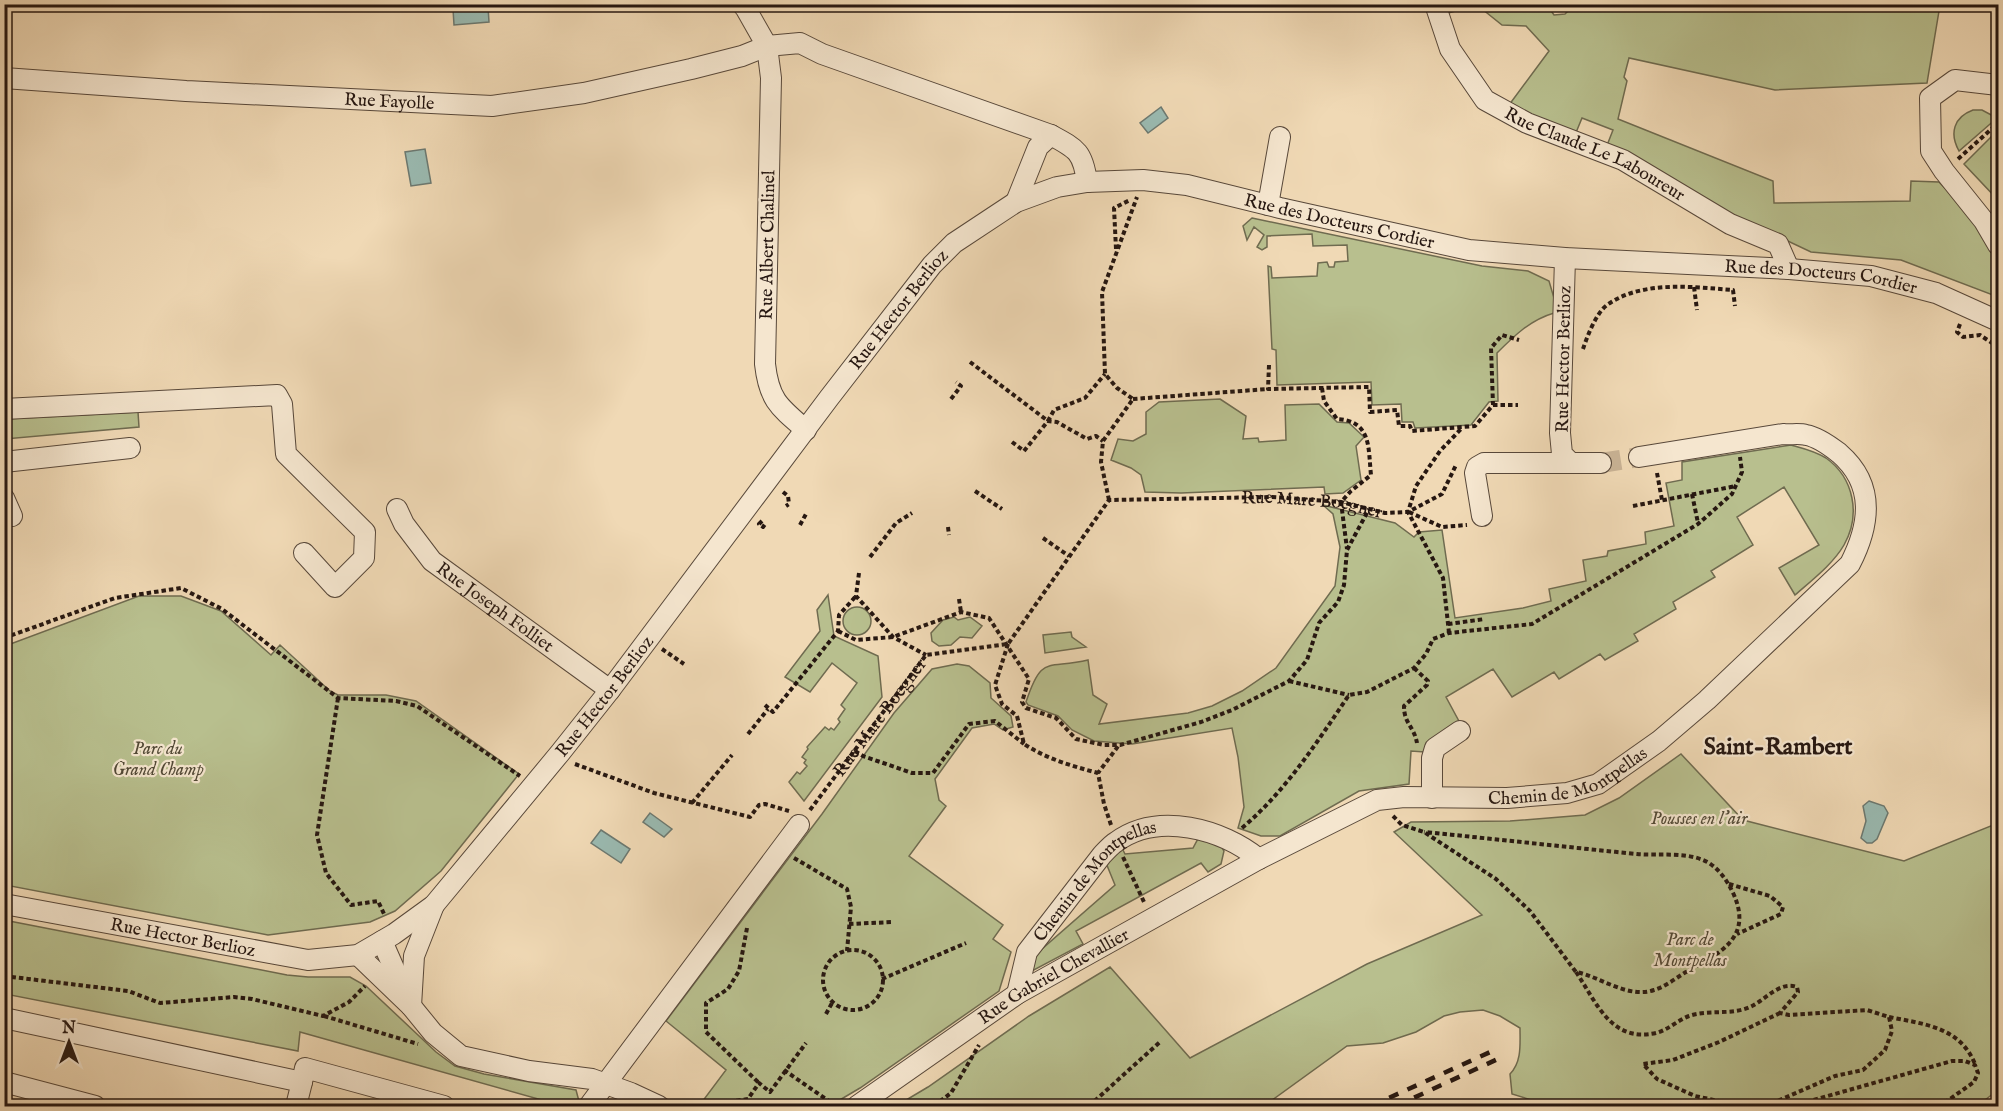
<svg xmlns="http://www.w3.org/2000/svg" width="2003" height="1111" font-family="'IM FELL English',serif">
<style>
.green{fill:#b8bf8e;stroke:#6f6b50;stroke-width:1.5}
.water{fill:#9abab1;stroke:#6c7971;stroke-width:1.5}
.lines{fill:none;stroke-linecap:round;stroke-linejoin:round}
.minor-tunnel{stroke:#c8b294;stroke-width:20;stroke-dasharray:20 10;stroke-linecap:butt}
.minor-casing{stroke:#58483a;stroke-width:22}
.path{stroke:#261711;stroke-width:4;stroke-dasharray:4.5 3;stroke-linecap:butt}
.minor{stroke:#f5e6cf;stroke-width:20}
.rail{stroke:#261711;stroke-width:4.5;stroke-dasharray:10 10;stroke-linecap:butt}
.labels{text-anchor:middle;stroke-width:4.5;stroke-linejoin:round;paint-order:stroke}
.street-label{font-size:18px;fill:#261711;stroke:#f5e6cf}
.park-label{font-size:18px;font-style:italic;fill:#524936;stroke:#f5e6cf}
.district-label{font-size:24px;font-weight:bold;fill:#261711;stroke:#f5e6cf}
</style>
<rect width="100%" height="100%" fill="#f0d9b5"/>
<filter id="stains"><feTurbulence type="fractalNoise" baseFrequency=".00333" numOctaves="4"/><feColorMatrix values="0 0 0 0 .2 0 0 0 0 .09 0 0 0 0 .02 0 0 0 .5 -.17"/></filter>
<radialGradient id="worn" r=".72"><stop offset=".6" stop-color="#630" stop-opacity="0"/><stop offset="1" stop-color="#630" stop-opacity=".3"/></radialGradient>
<path class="green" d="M1575 4 1940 5 1927 83 1775 90 1629 58 1624 77 1627 81 1618 119 1773 181 1774 203 1910 201 1911 181 1939 182C1962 206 1995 233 1998 269 2000 278 1998 288 1998 297L1901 260 1811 252 1741 219 1606 148 1613 130 1582 118 1575 135 1509 105 1549 51 1526 26 1502 25 1477 5 1448 13 1445 5H1547L1554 15 1565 14Z
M1973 110H1982L1997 118 1959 151C1949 133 1954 117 1973 110Z
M1998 130V200L1964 164Z
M1252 218 1482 266 1528 271 1549 281 1554 298V313C1530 320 1514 336 1497 353L1498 401 1489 402 1471 425 1415 428 1413 422H1402L1401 404 1372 405 1371 382 1277 385 1276 350 1272 349 1268 266 1271 267 1272 278 1317 276 1318 263 1327 262 1329 267H1334L1335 262 1348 261 1347 245 1313 246 1312 234 1267 236V247L1262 250 1257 247 1264 235 1254 227 1247 240 1243 226Z
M1220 399 1246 416 1243 439 1258 438 1259 442 1286 440 1285 405 1319 404 1337 422 1349 423 1364 437 1356 446 1361 480 1343 493 1325 494 1324 487 1181 493 1145 492 1141 475 1131 468 1111 460 1118 439 1133 441 1146 434V412L1159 402Z
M138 412 139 427 5 439V419Z
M1791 445C1802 448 1815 451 1826 458 1854 478 1861 515 1844 545 1833 564 1812 580 1795 595L1779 568 1819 545 1784 487 1737 517 1753 545 1711 571 1715 577 1673 602 1676 609 1634 634 1638 641 1605 660 1600 654 1559 679 1554 672 1512 697 1493 669 1446 697 1460 723 1425 752 1411 751 1409 784 1359 791 1280 836H1261L1238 828 1244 807 1238 757 1232 728 1132 744 1094 741 1072 730 1058 716 1028 705 1026 702C1042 654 1046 670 1088 660L1093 695 1107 704 1099 724 1188 713 1212 706 1242 691 1276 668 1335 586 1340 547 1333 514 1323 505 1395 523 1414 537 1419 532 1442 530 1455 618 1523 608 1551 601 1549 589 1586 581 1583 560 1607 556 1608 551 1646 544 1645 532 1674 526 1666 483 1682 480V462Z
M828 595 834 636 878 656 882 697 804 801 789 782 797 772 800 774 807 766 804 763 806 760 802 757 808 749 807 747 825 727 829 730 831 728 834 730 840 722 838 719 845 709 841 705 857 683 832 663 810 692 785 677 820 631 817 610Z
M139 596H181L221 611 271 655 280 645 330 691 338 695H386L416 701 519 774 441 871 395 911 370 922 268 935 5 885V646Z
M843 621a14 14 0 1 1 28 0a14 14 0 1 1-28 0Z
M954 617 958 620 970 617 982 626 972 638 960 637 951 645 939 646 932 641 931 633 943 620Z
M1071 632 1072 637 1086 647 1045 653 1043 635Z
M957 664 969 666 990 683 991 698 1011 716 1013 727 1003 730 994 724 972 728 935 779 939 800 946 806 909 856 1003 925 993 939 1011 952 999 991 860 1088 833 1104 826 1106H699L726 1070 666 1021 822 814 894 713 932 669Z
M1681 754 1743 820 1904 861 1998 823V1090L1977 1106H1551L1512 1094 1510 1074C1522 1062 1520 1044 1520 1028L1500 1016 1483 1010 1460 1012 1444 1016 1416 1032 1383 1043 1347 1046 1264 1106H896L928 1087 1029 1016 1110 967 1190 1058 1367 964 1482 915 1394 832 1411 822 1510 821 1585 815 1619 798Z
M1200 835 1218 841 1224 851 1221 864 1208 872 1201 863 1076 931 1083 944 1032 971 1034 956 1115 885 1104 858 1121 846 1125 854 1193 848Z
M4 920 287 975 308 977H350L366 986 436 1052 455 1066 484 1074 576 1090 580 1105 579 1106H563L300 1032 298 1051 5 994Z"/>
<path class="water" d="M488 7 489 22 454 25 453 9Z
M1161 107 1168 118 1148 133 1140 123Z
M425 149 431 183 411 186 405 152Z
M1869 801 1884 806 1888 813 1877 839 1872 843H1867L1861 838 1866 821 1863 806Z
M650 813 672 829 664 837 643 822Z
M601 830 630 849 621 863 591 843Z"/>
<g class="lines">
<path class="minor-tunnel" d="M1601 463 1639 457"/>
<defs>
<g id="minor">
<path d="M742 4 746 9 767 46 771 78 765 364C769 400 779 407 806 430"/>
<path id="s2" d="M1435 4 1450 49 1485 100 1527 123 1623 160 1730 224 1778 244 1789 269"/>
<path id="s3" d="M4 78 186 91 492 106 584 93 691 69 742 56 767 46 800 43 822 54 1051 135C1077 149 1083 152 1087 182"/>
<path d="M1998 85 1955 80 1930 98 1931 151 1944 171 1984 221 1998 245"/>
<path d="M1016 202 1038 147 1051 135"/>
<path d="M1268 205 1280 137"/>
<path d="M1565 258 1560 433 1562 454 1571 463H1601"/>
<path d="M4 409 277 395 282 404 286 454 365 532 364 558 335 587 304 553"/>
<path d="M4 462 130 448"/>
<path d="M4 498 12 516"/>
<path id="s4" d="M397 509 404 524 432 561 610 690"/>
<path d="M1482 516 1475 473 1477 467 1484 463H1571"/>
<path d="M1432 798V758L1435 748 1460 731"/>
<path id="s5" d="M4 904 308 960 358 955 394 934 434 905 560 753 610 690 829 398 932 265 954 243 1016 202 1057 187 1087 182 1143 180 1187 185 1280 208 1469 250 1565 258 1789 269 1871 276 1936 293 1998 321"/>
<path d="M382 941 407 998"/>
<path d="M358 955 411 1006 433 1033 461 1056 529 1071 592 1079 631 1093 659 1106"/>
<path id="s6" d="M1017 994 1027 952 1102 855C1107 850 1111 845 1116 842 1158 811 1222 829 1259 859"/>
<path d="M411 1006 414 956 434 905"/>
<path d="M4 1018 302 1082 305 1068 444 1106"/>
<path d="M4 1082 95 1106"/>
<path d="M296 1106 302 1082"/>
<path d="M589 1106 799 825"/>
<path id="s7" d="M857 1106 1017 994 1259 859 1377 800 1404 797 1507 798 1567 793 1598 784 1659 741 1707 700 1850 564C1870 525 1876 485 1839 453 1830 446 1818 437 1806 435 1799 433 1790 435 1783 434L1639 457"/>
</g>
</defs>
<use href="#minor" class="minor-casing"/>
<g class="path">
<path d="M1958 159 1998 123"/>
<path d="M1116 249 1114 208 1130 200"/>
<path d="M1694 287 1697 310"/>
<path d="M1960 324 1957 332 1963 337 1980 335 1998 347"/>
<path d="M1583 349C1587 337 1596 313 1607 305 1642 280 1692 287 1733 290L1735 306"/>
<path d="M970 362 1048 421 1054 410 1085 398 1105 374"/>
<path d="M1269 365 1268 389 1369 387 1370 412 1397 410 1399 426H1410L1412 431 1475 426 1493 405 1491 348 1502 335 1519 340"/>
<path d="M1322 388 1324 401 1337 419C1372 421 1368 448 1371 475L1351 491 1341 502 1347 549"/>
<path d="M951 399 961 386 956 382"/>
<path d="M1133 399 1268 389"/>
<path d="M1493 405H1518"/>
<path d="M1012 442 1024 451 1048 421 1057 422 1087 439 1096 436 1103 441"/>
<path d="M1657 473 1662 500"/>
<path d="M975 491 1002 509"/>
<path d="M783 492 788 496 789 504 786 506"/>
<path d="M1692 494 1698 523"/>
<path d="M1109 500 1101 462 1103 441 1133 399 1117 388 1105 374 1102 292 1137 197"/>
<path d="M1633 506 1736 486"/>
<path d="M1409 512 1442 527 1467 525"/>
<path d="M762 521 759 524 763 527 766 523"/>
<path d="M800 525 806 514"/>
<path d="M948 527 949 535"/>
<path d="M1043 538 1069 556"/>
<path d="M870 557 896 523 912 513"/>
<path d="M859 573 856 596 893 637 926 655"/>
<path d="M959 599 961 612"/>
<path d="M1448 624 1485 619"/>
<path d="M838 631 856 640 893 637 961 612 989 618 1029 679 1022 702 1026 708 1056 718 1076 739 1104 745H1120L1201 722 1232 710 1289 681 1307 660 1319 623 1338 602 1344 585 1347 550 1369 509"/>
<path d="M1449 633 1443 578 1408 512 1416 486 1440 451 1461 429"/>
<path d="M4 638 115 598 181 588 222 609 338 698 396 701 417 706 520 776"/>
<path d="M1008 644 995 685 1002 704 1017 716 1024 744C1047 759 1072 766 1098 773"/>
<path d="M662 649 684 664"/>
<path d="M1414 668 1428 681 1427 685 1404 706C1404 724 1414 726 1417 743"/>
<path d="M1289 681 1349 695"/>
<path d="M338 698 317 835 326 873 351 905 378 901 385 916"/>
<path d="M765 705 773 712 838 631 839 615 856 596"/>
<path d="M748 734 768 709"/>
<path d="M855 751 863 756 912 773H933L969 724 995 721 1024 744"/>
<path d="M575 764 654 793 750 817 759 805 765 804 789 811"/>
<path d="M692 803 732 755"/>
<path id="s1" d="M810 810 926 655 1008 644 1109 500 1272 497 1341 502 1385 513 1408 512 1442 494 1456 465"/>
<path d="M1393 816 1402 825 1424 832 1496 879 1530 911 1576 972C1601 977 1628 999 1654 990 1665 987 1676 978 1686 972 1718 954 1753 939 1734 895 1728 882 1721 871 1709 863 1689 851 1660 856 1637 854 1566 847 1495 839 1424 832"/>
<path d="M1111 825 1104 804 1098 773 1119 745"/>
<path d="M1242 828C1286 791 1317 742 1349 695L1367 692 1414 668 1426 654 1433 639 1449 633 1532 624 1698 524 1732 494 1742 472 1740 457"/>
<path d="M1123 857 1144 902"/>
<path d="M794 858 847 889 851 907 847 951"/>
<path d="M1729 884 1770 896 1783 907 1781 914 1737 934"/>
<path d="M849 924 893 922"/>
<path d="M747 928 739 971 728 989 706 1003V1032L759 1083"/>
<circle cx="853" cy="980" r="30"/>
<path d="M1576 972C1597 1003 1611 1043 1656 1033 1668 1030 1678 1020 1689 1016 1709 1009 1733 1016 1752 1006 1766 999 1780 981 1797 987L1798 992 1780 1013 1789 1015 1867 1010 1889 1017 1892 1031 1885 1050 1863 1070 1835 1076 1766 1106"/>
<path d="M4 976 128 991 160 1003 234 997 252 999 323 1016 349 1002 365 986"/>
<path d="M882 979 966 943"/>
<path d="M826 1014 832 1003"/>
<path d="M324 1016 418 1044"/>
<path d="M1889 1017C1924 1024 1960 1027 1975 1064"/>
<path d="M784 1070 836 1106"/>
<path d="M723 1106 727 1102 748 1099 759 1083 770 1092 806 1043"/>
<path d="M934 1106 951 1093 979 1045"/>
<path d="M1089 1106 1161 1041"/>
<path d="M1759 1106 1733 1104 1695 1096 1657 1079 1643 1064 1673 1060 1719 1042 1780 1013"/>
<path d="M1792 1106 1952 1061H1965L1975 1065 1978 1073 1974 1082 1940 1106"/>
</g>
<use href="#minor" class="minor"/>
<path class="rail" d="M1371 1106 1497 1049
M1396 1106 1500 1058"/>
</g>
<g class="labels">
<g class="street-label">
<text dy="6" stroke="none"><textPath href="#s3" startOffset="386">Rue Fayolle</textPath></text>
<text dy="6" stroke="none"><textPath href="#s2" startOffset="232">Rue Claude Le Laboureur</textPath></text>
<text dy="6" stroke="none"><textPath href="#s5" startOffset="1698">Rue des Docteurs Cordier</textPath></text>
<text transform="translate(767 245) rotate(-89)" y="6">Rue Albert Chalinel</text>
<text dy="6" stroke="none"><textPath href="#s5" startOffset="2184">Rue des Docteurs Cordier</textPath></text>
<text dy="6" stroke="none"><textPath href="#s5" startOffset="1206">Rue Hector Berlioz</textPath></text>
<text transform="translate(1563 359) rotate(-89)" y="6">Rue Hector Berlioz</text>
<text dy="6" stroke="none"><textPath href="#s1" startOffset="656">Rue Marc Boegner</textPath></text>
<text dy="6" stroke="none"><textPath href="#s4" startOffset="141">Rue Joseph Folliet</textPath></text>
<text dy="6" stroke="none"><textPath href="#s5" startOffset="720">Rue Hector Berlioz</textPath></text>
<text dy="6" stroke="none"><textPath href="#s1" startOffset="116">Rue Marc Boegner</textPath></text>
<text dy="6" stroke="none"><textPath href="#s7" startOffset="800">Chemin de Montpellas</textPath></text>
<text dy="6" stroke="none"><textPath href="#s6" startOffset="144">Chemin de Montpellas</textPath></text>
<text dy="6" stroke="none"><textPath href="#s5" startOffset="182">Rue Hector Berlioz</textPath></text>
<text dy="6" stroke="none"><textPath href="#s7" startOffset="236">Rue Gabriel Chevallier</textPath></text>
</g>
<g class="park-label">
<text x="158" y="754">Parc du<tspan x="158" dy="21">Grand Champ</tspan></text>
<text x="1699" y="824">Pousses en l'air</text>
<text x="1690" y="945">Parc de<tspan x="1690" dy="21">Montpellas</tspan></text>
</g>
<g class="district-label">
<text x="1778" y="754">Saint-Rambert</text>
</g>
</g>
<rect width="2003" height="1111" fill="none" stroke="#f0d9b5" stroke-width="24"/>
<rect x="6" y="6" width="1991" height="1099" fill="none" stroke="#261711" stroke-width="3"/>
<rect x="12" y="12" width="1979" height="1087" fill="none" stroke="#261711" stroke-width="1.5"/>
<g transform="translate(69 1042)" stroke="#f5e6cf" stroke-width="4.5" paint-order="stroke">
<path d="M0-4.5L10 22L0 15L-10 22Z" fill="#261711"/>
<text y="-9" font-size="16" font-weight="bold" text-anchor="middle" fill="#261711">N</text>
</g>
<rect width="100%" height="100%" filter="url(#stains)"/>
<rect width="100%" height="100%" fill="url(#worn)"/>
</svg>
